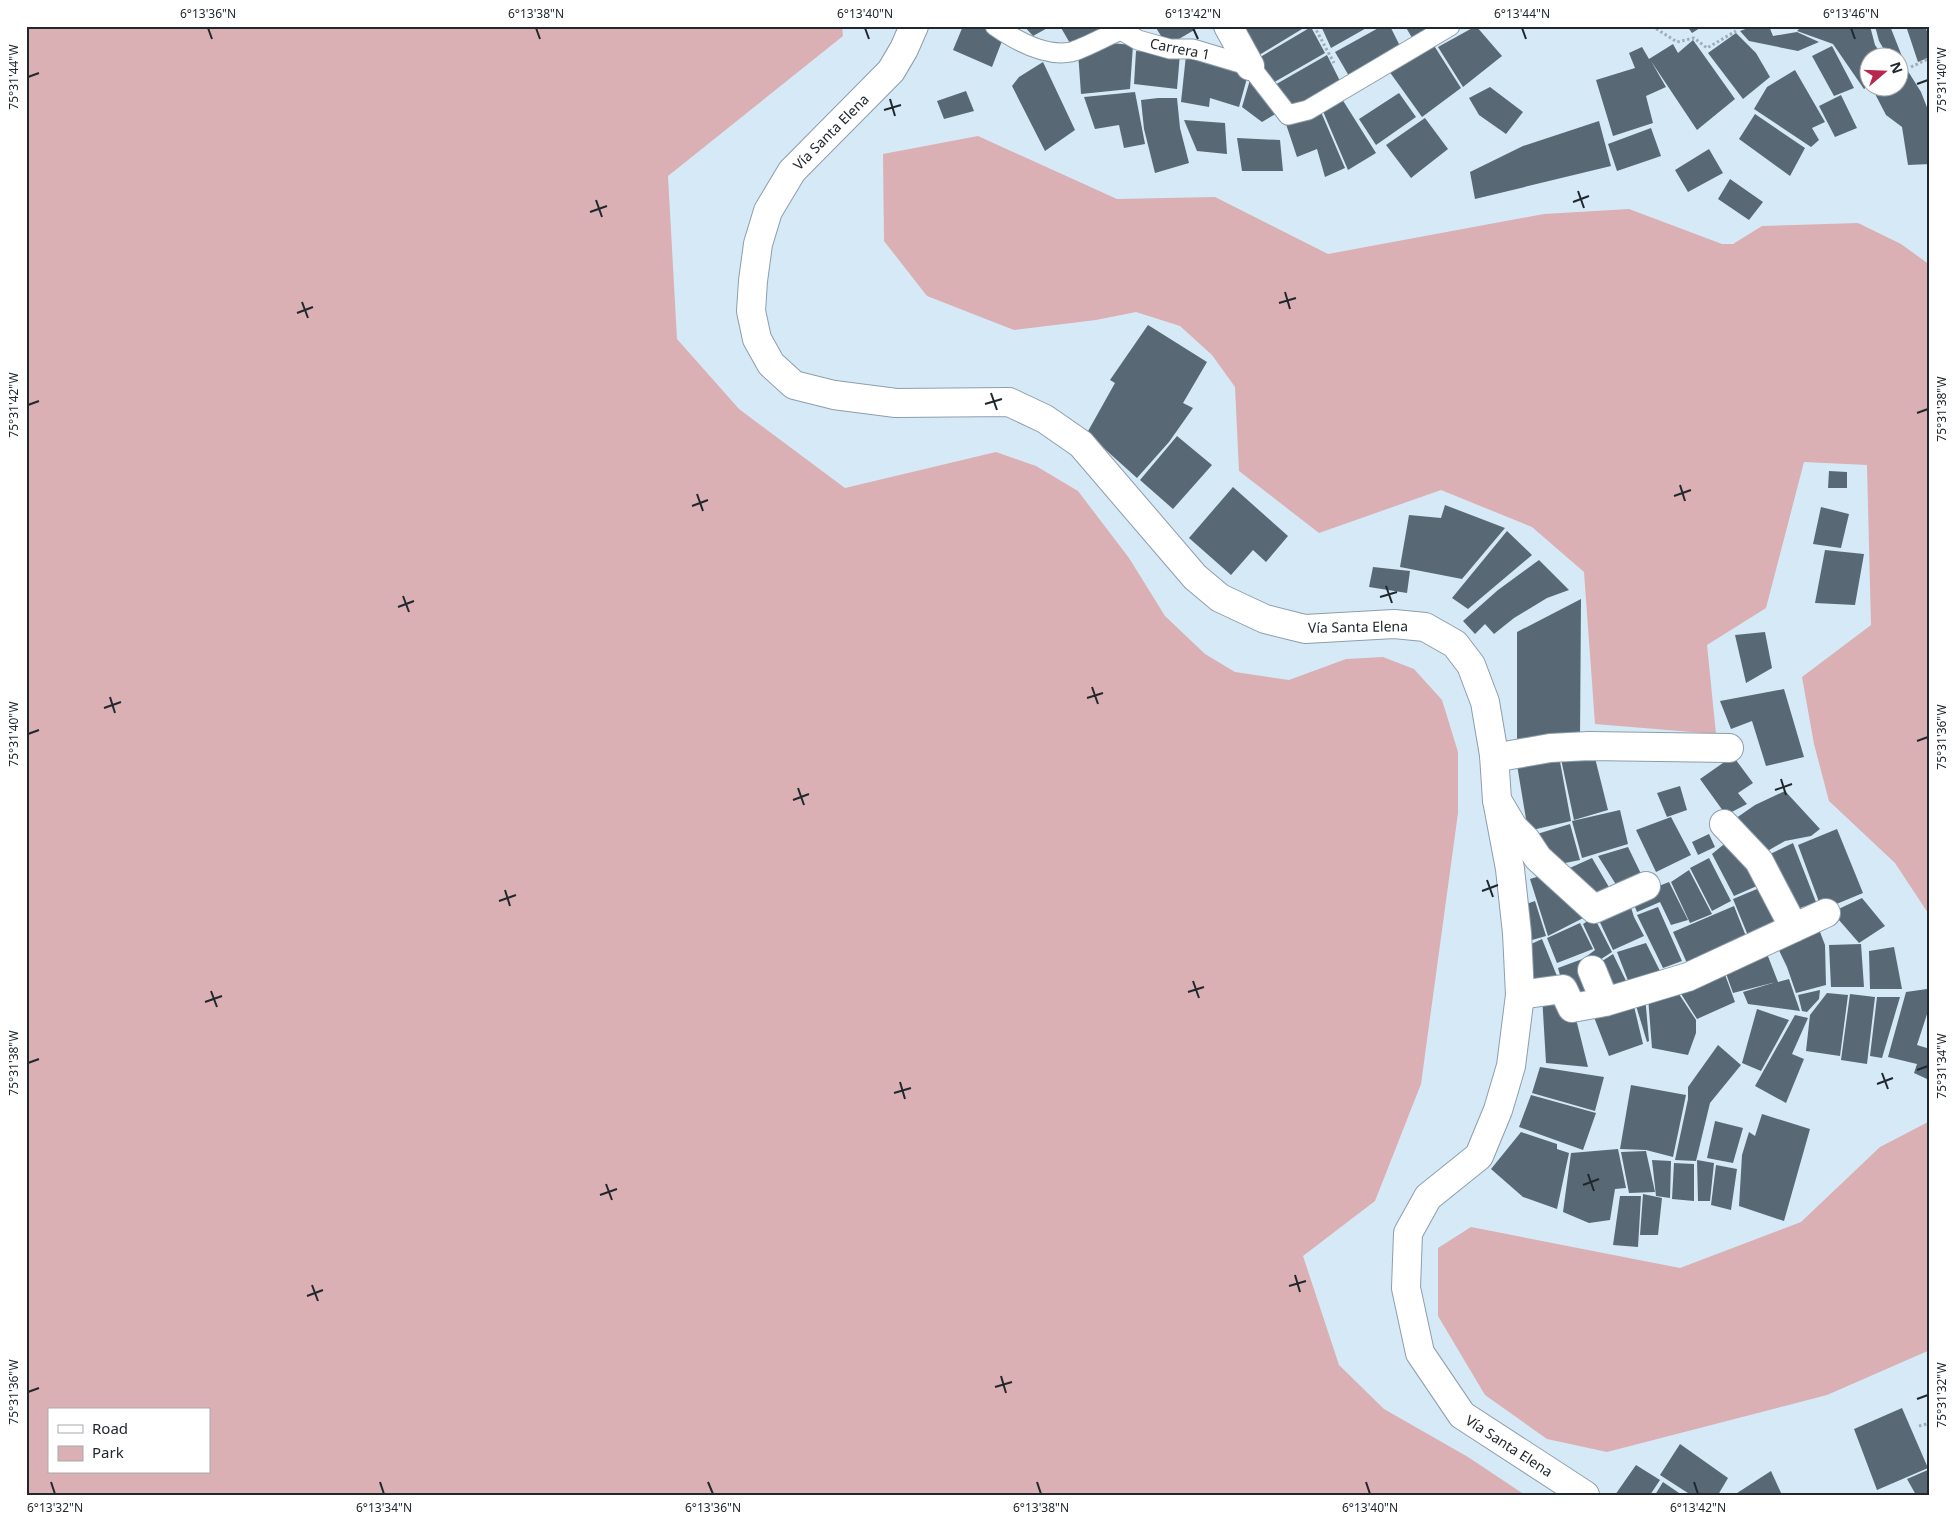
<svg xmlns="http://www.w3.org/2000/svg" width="1956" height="1521" viewBox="0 0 1956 1521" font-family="'Noto Sans',sans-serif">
  <rect width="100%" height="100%" fill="#d6e9f6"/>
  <path fill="#dab0b4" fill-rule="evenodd" d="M26,26H842L843,36L668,176L677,339L739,409L845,488L996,452L1036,466L1078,491L1129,558L1165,616L1205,654L1235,672L1289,680L1346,659L1383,657L1414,669L1442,700L1458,752V813L1421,1084L1375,1201L1303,1256L1339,1365L1384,1409L1468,1457L1525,1495H26ZM49,1410H209V1472H49Z
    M978,136L1117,199L1215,197L1328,254L1544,214L1629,209L1722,244H1733L1762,226L1858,223L1901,244L1930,265V916L1895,863L1829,801L1814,744L1802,677L1871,625L1867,465L1804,462L1766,608L1707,645L1716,734L1595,724L1584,572L1532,527L1441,490L1319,533L1239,471L1235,387L1212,355L1180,326L1136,312L1096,320L1014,330L927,296L884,241L883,154Z
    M1930,1121V1350L1827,1395L1607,1452L1547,1439L1485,1395L1438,1316V1248L1471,1227L1680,1268L1801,1222L1880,1147Z"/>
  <path fill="#586975" d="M963,26H1001L1007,28L992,67L953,50Z
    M1024,26H1051L1033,36Z
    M1060,26H1107L1071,45Z
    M1155,26H1201L1167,46Z
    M1248,26H1307L1256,57L1240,31Z
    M1321,26H1370L1331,48Z
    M1382,26H1390L1402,50L1349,76L1335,52Z
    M1405,26H1442L1414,41Z
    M1476,26L1502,56L1463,87L1438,47Z
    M1687,26H1703L1692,33Z
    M1754,26H1769L1773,36L1797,32L1819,42L1798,51L1749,41L1740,31Z
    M1802,26H1870L1875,45L1884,58H1868V86L1864,89L1833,44L1797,31Z
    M1875,26H1890L1905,64L1898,68V58H1889L1879,41Z
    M1906,26H1925L1930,39V57L1918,62Z
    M1311,27L1325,53L1271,84L1257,59Z
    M1736,33L1756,53L1770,77L1743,99L1708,53Z
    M1693,40L1735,99L1697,130L1651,61L1666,87L1646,96L1653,123L1613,136L1596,80L1635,68L1629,53L1642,47L1649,59L1673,44L1678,53Z
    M1110,43L1133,45L1130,89L1081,94L1078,52Z
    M1433,44L1461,88L1422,117L1389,71Z
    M1832,46L1854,88L1834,96L1812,56Z
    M1136,51L1180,54L1177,89L1134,84Z
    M1186,55L1249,71L1239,107L1210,98L1209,107L1181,102Z
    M1327,55L1340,81L1287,110L1273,86Z
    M1043,62L1075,130L1045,151L1012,86L1019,77Z
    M1906,68L1921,92L1930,115V164L1908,165L1902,127L1886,115L1872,88H1898V72Z
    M1795,70L1825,122L1812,128L1819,140L1811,147L1754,109L1767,87Z
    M1252,73L1277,113L1262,122L1242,107Z
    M1490,87L1523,112L1506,134L1479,115L1469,98Z
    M966,91L974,111L944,119L937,101Z
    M1135,92L1145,144L1124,148L1119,125L1095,129L1084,97Z
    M1399,93L1416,117L1376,145L1359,119Z
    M1841,95L1857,128L1835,137L1819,106Z
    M1158,98H1177L1180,128L1189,163L1155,173L1144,129L1141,100Z
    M1342,99L1376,153L1348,170L1322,109Z
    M1321,112L1345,168L1325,177L1317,149L1297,157L1286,124Z
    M1755,114L1805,148L1790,176L1739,139Z
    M1425,118L1448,149L1411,178L1386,145Z
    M1184,120L1225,123L1227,154L1197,151Z
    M1599,121L1611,166L1475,199L1470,172L1523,146Z
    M1651,128L1661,156L1617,171L1608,144Z
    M1237,138L1280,140L1283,171H1242Z
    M1709,149L1723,173L1688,192L1675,170Z
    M1730,179L1763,202L1749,220L1718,199Z
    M1148,325L1207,362L1183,403L1193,408L1169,442L1137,478L1087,433L1115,383L1110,380Z
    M1177,436L1212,465L1173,509L1140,480Z
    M1829,471L1847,472V488H1828Z
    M1233,487L1288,536L1266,562L1253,550L1231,575L1189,538Z
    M1445,505L1505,528L1462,579L1400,567L1409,515L1441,518Z
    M1821,507L1849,514L1841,548L1813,544Z
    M1507,531L1532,555L1468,609L1452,598Z
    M1825,550L1864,554L1855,605L1815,603Z
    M1539,560L1569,590L1547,598L1514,618L1494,634L1485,624L1475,634L1463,621L1498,590Z
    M1373,567L1410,571L1407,593L1369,587Z
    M1581,599L1580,739L1517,747V632Z
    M1765,632L1772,668L1746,683L1735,635Z
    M1784,689L1804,757L1766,766L1752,721L1731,729L1720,701Z
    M1558,751L1571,821L1528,831L1516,759Z
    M1594,754L1608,810L1574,820L1561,759Z
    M1733,756L1753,783L1738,793L1747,804L1726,815L1700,779Z
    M1680,786L1687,810L1667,817L1657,793Z
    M1785,791L1820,829L1811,836L1785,841L1757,857L1729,823L1755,805Z
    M1620,810L1628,844L1582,858L1572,821Z
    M1671,817L1691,855L1656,872L1636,830Z
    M1570,824L1580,860L1545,867L1537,834Z
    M1837,829L1863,893L1822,910L1798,845Z
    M1709,834L1715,847L1698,855L1692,842Z
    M1734,836L1766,882L1734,896L1712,854Z
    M1793,843L1816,902L1787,913L1760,859Z
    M1628,847L1644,880L1622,894L1598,856Z
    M1592,858L1613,894L1594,905L1563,871Z
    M1709,858L1731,901L1712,911L1690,868Z
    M1689,870L1712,914L1690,923L1671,882Z
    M1557,871L1591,914L1548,936L1530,879Z
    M1669,882L1688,920L1671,925L1660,902L1637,912L1631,897Z
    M1769,884L1789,929L1751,943L1733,899Z
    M1628,898L1634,917L1644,936L1613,950L1596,914Z
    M1862,898L1885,926L1859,943L1832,912Z
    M1535,901L1546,936L1532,940L1523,905Z
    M1734,906L1751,949L1691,972L1673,932Z
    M1658,907L1682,961L1663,968L1637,915Z
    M1594,917L1612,952L1592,965L1587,956L1595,950L1583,924Z
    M1580,923L1593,949L1557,963L1547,938Z
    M1817,924L1825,945L1826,985L1796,993L1787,967L1775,942Z
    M1542,939L1561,986L1534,987L1529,945Z
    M1646,943L1664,979L1632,991L1617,952Z
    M1861,944L1864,987H1831L1829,945Z
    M1764,946L1778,982L1789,979L1800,1011L1748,1004L1743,992L1776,982L1733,993L1723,965Z
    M1894,947L1902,989H1870L1869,951Z
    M1613,954L1630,989L1614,997L1596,965Z
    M1585,958L1600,998L1569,1006L1558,968Z
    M1723,969L1735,1002L1697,1019L1678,989Z
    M1675,988L1696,1020V1033L1688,1055L1652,1048L1648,997Z
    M1927,989L1929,1008L1917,1045L1930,1049V1073L1927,1079L1914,1073L1917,1064L1888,1057L1906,992Z
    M1820,990L1819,999L1807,1012L1802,1011L1798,995Z
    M1827,993L1848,995L1840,1056L1806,1051L1810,1015Z
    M1850,994L1875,997L1867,1064L1841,1060Z
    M1542,995L1574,1011L1588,1067L1546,1063Z
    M1645,996L1649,1041L1647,1042L1634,999Z
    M1877,997H1900L1882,1058L1870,1056Z
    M1632,998L1643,1044L1609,1056L1592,1012Z
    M1757,1009L1789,1020L1761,1071L1742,1063Z
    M1795,1015L1808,1018L1792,1054L1804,1059L1786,1103L1755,1086Z
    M1718,1045L1741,1065L1710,1103L1696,1161L1675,1160L1688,1099V1087Z
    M1540,1067L1604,1077L1595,1111L1532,1093Z
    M1631,1085L1686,1095L1673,1157L1646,1150L1620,1149Z
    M1531,1095L1596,1113L1583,1150L1519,1127Z
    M1762,1114L1810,1129L1784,1221L1739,1206L1742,1155L1749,1132L1755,1136Z
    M1715,1121L1743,1128L1733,1163L1707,1158Z
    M1521,1132L1557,1144V1149L1569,1153L1557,1209L1523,1197L1491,1169Z
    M1618,1149L1626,1188L1615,1189L1610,1220L1589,1223L1563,1212L1571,1153Z
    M1646,1151L1655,1192L1629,1193L1621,1152Z
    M1652,1160L1671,1161L1670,1198L1656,1196Z
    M1697,1160L1714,1163L1710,1201H1698Z
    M1674,1163L1694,1164V1201L1672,1199Z
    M1716,1165L1737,1169L1731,1210L1711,1205Z
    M1643,1194L1662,1198L1658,1235H1640Z
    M1620,1196H1641L1638,1247L1613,1245Z
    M1902,1408L1928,1468L1877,1490L1854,1429Z
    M1680,1444L1728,1478L1718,1495H1691L1660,1475Z
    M1636,1465L1660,1480L1650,1495H1615Z
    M1930,1469V1495H1916L1907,1479Z
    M1771,1471L1782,1495H1734Z
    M1663,1482L1682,1495H1655Z"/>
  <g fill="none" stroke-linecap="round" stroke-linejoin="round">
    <defs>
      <path id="service" d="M995,26C1015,40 1045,57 1071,52C1083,49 1108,35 1121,30L1138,40L1170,49H1193L1250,66L1288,115L1308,110L1450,26"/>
      <path id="minor" d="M1228,26L1250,66
        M1494,755L1505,756L1550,748L1589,746L1729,748
        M1497,800L1513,827L1526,840L1538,858L1594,909L1646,886
        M1724,824L1759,861L1794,928
        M1592,970L1605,1002
        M1520,995L1563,989L1572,1008L1605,1002L1688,977L1826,913"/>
      <path id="secondary" d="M914,26L904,49L891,71L792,171L768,211L758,244L753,281L751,311L757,339L771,364L794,385L834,395L896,403L1009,402L1045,419L1081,444L1195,577L1220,598L1265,619L1305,629L1394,624L1425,627L1455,644L1471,665L1485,702L1494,755L1497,800L1510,869L1517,933L1520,995L1511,1066L1498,1110L1479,1156L1428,1197L1408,1233L1406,1288L1420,1353L1462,1415L1585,1495"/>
    </defs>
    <use href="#service" stroke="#8d9eab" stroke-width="21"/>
    <use href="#minor" stroke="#8d9eab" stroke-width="30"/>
    <use href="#secondary" stroke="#8d9eab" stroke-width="30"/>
    <path stroke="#9eadb8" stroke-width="3" stroke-dasharray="2.5 2.5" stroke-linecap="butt" d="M1314,26L1334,63
      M1652,26L1677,42L1694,38L1707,48L1736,31
      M1911,67L1930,58
      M1919,1426L1930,1423"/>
    <use href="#service" stroke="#fff" stroke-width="19"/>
    <use href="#minor" stroke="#fff" stroke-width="28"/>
    <use href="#secondary" stroke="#fff" stroke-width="28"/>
  </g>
  <path fill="none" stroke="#21282d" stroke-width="2" d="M208,28L212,39M536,28L540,39M865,28L869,39M1193,28L1198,39M1522,28L1526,39M1851,28L1855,39M28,77L39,73M1917,84L1928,80M890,99L895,116M884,110L901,105M1578,191L1584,208M596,200L602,217M1573,202L1589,196M590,212L607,206M1285,292L1290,309M302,302L308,318M1279,303L1296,298M297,313L313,307M991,393L997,410M985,404L1002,399M28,405L39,401M1917,413L1928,409M1680,485L1685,501M697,494L703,511M1674,496L1691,490M692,506L708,500M1386,586L1392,603M403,596L409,612M1380,597L1397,592M398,607L414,601M1092,687L1098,704M110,697L115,713M1087,698L1103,693M104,708L121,702M28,734L39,730M1917,741L1928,737M1781,779L1786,795M798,788L804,805M1775,790L1792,784M793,800L809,794M1487,880L1493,897M505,890L510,906M1482,891L1498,885M499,901L516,895M1193,981L1199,998M211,991L217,1007M1188,992L1204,987M205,1002L222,996M28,1063L39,1059M1917,1070L1928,1066M1882,1073L1888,1089M900,1082L905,1099M1877,1084L1893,1078M894,1093L911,1088M1588,1174L1594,1191M606,1184L612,1200M1583,1185L1599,1179M600,1195L617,1189M1295,1275L1300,1292M312,1285L318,1301M1289,1286L1306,1281M307,1296L323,1290M1001,1376L1006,1393M995,1387L1012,1382M28,1392L39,1388M1917,1399L1928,1395M51,1482L55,1494M380,1482L384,1494M708,1482L713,1494M1037,1482L1041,1494M1366,1482L1370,1494M1694,1482L1698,1494"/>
  <g text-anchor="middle" stroke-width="5" stroke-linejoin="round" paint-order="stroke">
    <g font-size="14" fill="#21282d" stroke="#fff">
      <text transform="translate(1180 49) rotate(11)" y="5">Carrera 1</text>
      <text transform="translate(831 132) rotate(-45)" y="5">Vía Santa Elena</text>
      <text transform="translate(1358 627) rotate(-1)" y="5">Vía Santa Elena</text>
      <text transform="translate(1509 1446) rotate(33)" y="5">Vía Santa Elena</text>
    </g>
  </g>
  <rect width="1956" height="1521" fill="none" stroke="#ffffff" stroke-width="55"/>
  <rect x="48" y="1408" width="162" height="65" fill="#ffffff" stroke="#a6a9ab"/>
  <rect x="58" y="1425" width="25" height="8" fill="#ffffff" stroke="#a6a9ab"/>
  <text x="92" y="1434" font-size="15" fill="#21282d">Road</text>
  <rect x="58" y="1446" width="25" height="15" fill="#dab0b4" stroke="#a6a9ab"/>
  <text x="92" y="1458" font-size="15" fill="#21282d">Park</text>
  <g transform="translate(1884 72) rotate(71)"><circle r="24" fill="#ffffff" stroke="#a6a9ab"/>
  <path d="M0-4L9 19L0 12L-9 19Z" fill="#b7274e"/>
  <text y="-8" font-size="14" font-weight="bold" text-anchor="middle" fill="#21282d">N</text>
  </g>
  <rect x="28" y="28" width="1900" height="1466" fill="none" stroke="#21282d" stroke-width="2"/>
  <g font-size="12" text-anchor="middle" fill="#21282d">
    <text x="208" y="18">6°13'36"N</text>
    <text x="536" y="18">6°13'38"N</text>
    <text x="865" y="18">6°13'40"N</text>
    <text x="1193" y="18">6°13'42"N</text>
    <text x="1522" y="18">6°13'44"N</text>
    <text x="1851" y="18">6°13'46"N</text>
    <text transform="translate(14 77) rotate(-90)" y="4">75°31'44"W</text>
    <text transform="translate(1942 80) rotate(-90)" y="4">75°31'40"W</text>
    <text transform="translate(14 405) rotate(-90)" y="4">75°31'42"W</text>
    <text transform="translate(1942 409) rotate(-90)" y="4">75°31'38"W</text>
    <text transform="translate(14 734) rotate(-90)" y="4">75°31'40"W</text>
    <text transform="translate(1942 737) rotate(-90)" y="4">75°31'36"W</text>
    <text transform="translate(14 1063) rotate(-90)" y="4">75°31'38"W</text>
    <text transform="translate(1942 1066) rotate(-90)" y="4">75°31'34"W</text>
    <text transform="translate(14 1392) rotate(-90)" y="4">75°31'36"W</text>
    <text transform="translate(1942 1395) rotate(-90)" y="4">75°31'32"W</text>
    <text x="55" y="1512">6°13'32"N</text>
    <text x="384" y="1512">6°13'34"N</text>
    <text x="713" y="1512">6°13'36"N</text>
    <text x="1041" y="1512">6°13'38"N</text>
    <text x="1370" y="1512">6°13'40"N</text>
    <text x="1698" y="1512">6°13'42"N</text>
  </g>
</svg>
